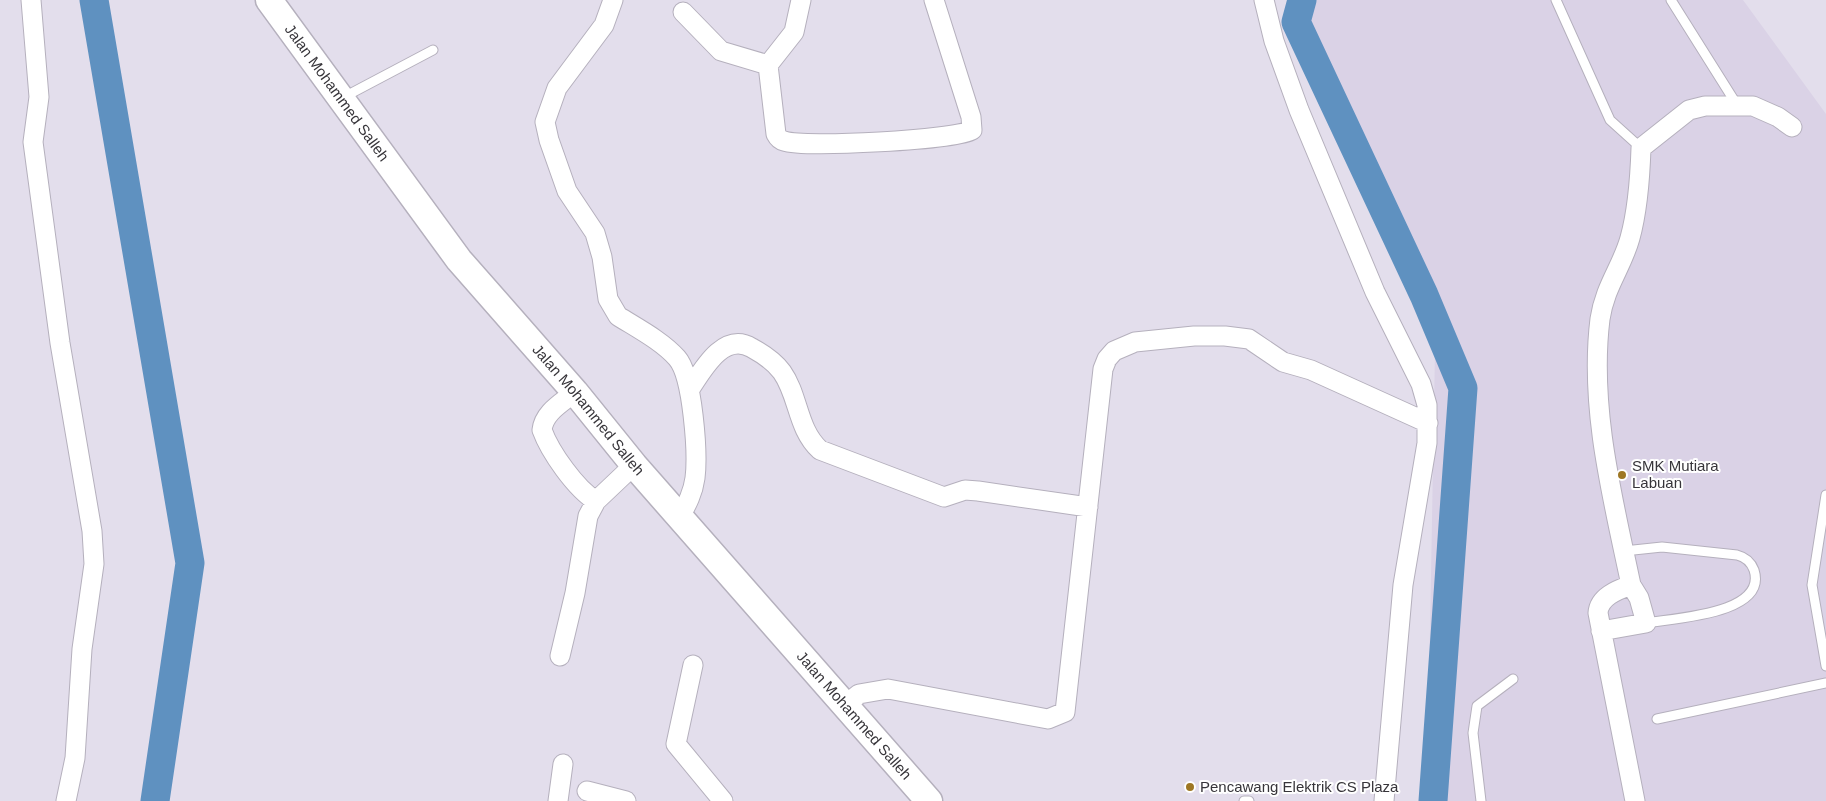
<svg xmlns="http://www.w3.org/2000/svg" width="1826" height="801" viewBox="0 0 1826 801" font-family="Helvetica,sans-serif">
  <rect width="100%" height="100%" fill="#e3deec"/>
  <path fill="#dad2e6" d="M1311,0H1743L1826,114V801H1427L1435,351L1300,20Z"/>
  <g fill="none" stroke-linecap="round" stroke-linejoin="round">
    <path stroke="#5f91c0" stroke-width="29" d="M94,0L190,563L155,801
      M1302,0L1296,22L1424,295L1463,388L1433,801"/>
    <defs>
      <path id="service" d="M1556,0L1610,120L1641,148
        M1671,0L1737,105
        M344,97L433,50
        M1826,495L1812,585L1826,666
        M1624,551L1662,547L1737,555C1745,557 1751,562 1754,570C1768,614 1675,618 1646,623
        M1657,719L1826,683
        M1244,801H1249
        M1481,801L1473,733L1477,706L1513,679"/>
      <path id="minor" d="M31,0L39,97L33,142L60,343L92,531L94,564L82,649L75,758L66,801
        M613,0L604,25L557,88L545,122L549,140L567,191L595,233L602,257L608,299L618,316C637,328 662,341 677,358C693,376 698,454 695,478C693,493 687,504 680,517
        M1264,0L1274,41L1299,110L1375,292L1421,384L1427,405V443L1403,585L1384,801
        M683,12L721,51L768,65L776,134C778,138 780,140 784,141C804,148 956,140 972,130L971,117L934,0
        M768,65L794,32L801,0
        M690,389C703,369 724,331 752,348C763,354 774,361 782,372C799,396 797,429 820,450L944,497L965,490L978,491L1088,507
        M596,501L634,465
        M1601,631L1646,623L1639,598L1631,585
        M560,656L575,593L588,516L596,501C576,489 550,452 542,430C544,412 562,403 575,392
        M693,665L676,744L723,801
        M844,706L859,694L888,689L1048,719L1065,712L1103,369L1107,359L1114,351L1135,342L1194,336H1225L1249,339L1283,362L1311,370L1428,423
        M587,791L626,801
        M558,801L563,764
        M1635,801L1598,613C1599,597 1617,590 1631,585C1613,499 1589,408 1600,319C1605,286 1622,267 1630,238C1638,209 1640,179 1641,148L1689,110L1705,106H1753L1778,117L1792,127"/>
      <g id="secondary">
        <path id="s1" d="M269,0L459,260L575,392L634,465L929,801"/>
      </g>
    </defs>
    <use href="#service" stroke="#b5b0bd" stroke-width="11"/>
    <use href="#minor" stroke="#b5b0bd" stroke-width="21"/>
    <use href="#secondary" stroke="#b5b0bd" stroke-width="29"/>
    <use href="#service" stroke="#fff" stroke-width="9"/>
    <use href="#minor" stroke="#fff" stroke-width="19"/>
    <use href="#secondary" stroke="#fff" stroke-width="26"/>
  </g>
  <g fill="#9e7724" stroke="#fff" stroke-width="2">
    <circle cx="1622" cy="475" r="5"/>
    <circle cx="1190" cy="787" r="5"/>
  </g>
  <g text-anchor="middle" stroke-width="4" stroke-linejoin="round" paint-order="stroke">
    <g font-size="15" fill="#37353a" stroke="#fff">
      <text dy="5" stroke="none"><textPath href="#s1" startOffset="115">Jalan Mohammed Salleh</textPath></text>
      <text dy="5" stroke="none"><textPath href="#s1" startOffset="520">Jalan Mohammed Salleh</textPath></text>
      <text dy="5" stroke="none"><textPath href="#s1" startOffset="925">Jalan Mohammed Salleh</textPath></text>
    </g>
    <g font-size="15" fill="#37353a" stroke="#fff" text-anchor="start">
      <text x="1632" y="471">SMK Mutiara<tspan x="1632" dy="17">Labuan</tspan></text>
      <text x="1200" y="792">Pencawang Elektrik CS Plaza</text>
    </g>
  </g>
</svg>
